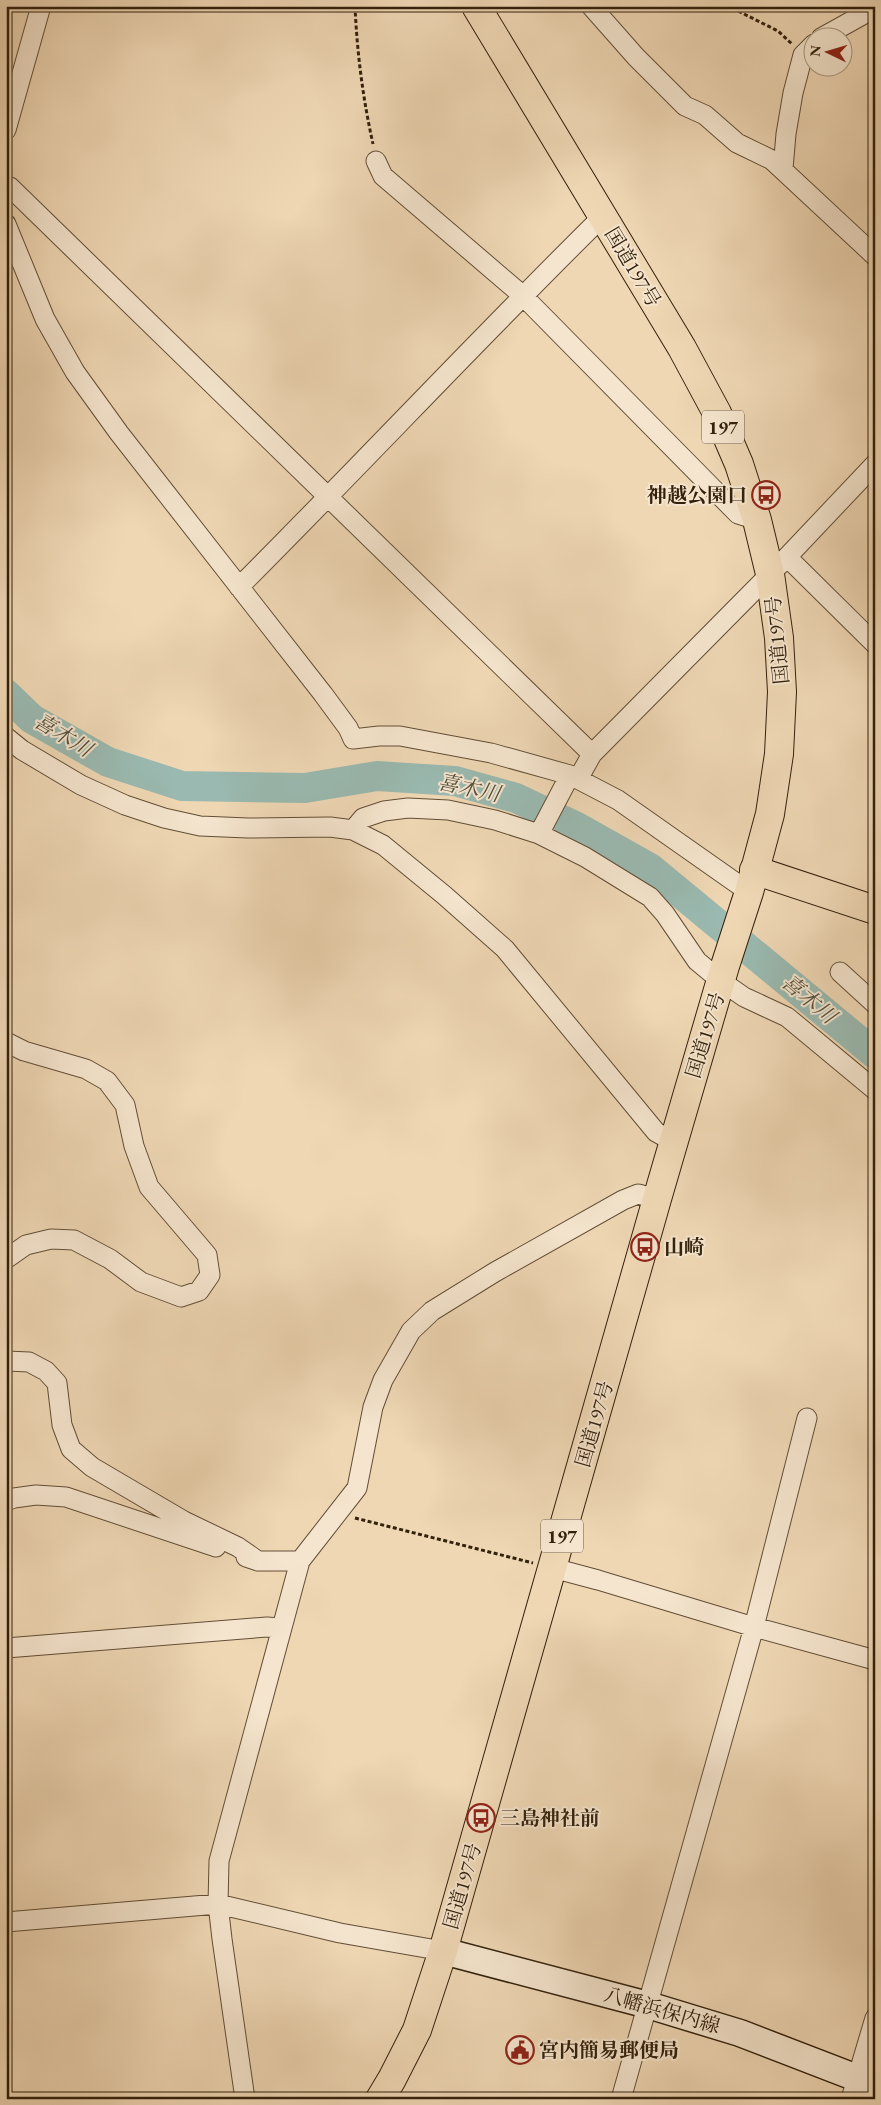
<svg xmlns="http://www.w3.org/2000/svg" width="881" height="2105" viewBox="0 0 881 2105" font-family="'EB Garamond','Noto Serif JP',serif">
  <rect width="100%" height="100%" fill="#efd7b4"/>
  <filter id="stains"><feTurbulence type="fractalNoise" baseFrequency=".004" numOctaves="4"/><feColorMatrix values="0 0 0 0 .2 0 0 0 0 .09 0 0 0 0 .02 0 0 0 .5 -.17"/></filter>
  <radialGradient id="worn" r=".72"><stop offset=".6" stop-color="#630" stop-opacity="0"/><stop offset="1" stop-color="#630" stop-opacity=".3"/></radialGradient>
  <g fill="none" stroke-linecap="round" stroke-linejoin="round">
    <path stroke="#9ab9b0" stroke-width="30" d="M6,694L32,719L108,762L182,786L305,788L377,776L455,781L516,798L577,827L650,868L875,1054"/>
    <defs>
      <path id="minor" d="M591,6L636,57L685,106L705,115L737,143L772,160L875,256
        M821,38L875,8
        M6,130L41,6
        M376,161L383,176L522,295L738,514L757,520
        M783,169L786,134L793,93L803,55L814,44
        M6,186L10,187L592,754
        M6,224L45,319L75,372L119,433L323,694L348,728L353,739L379,736H400L491,753L570,775L618,800L749,892
        M787,557L875,644
        M239,587C361,465 479,338 602,217
        M6,737L22,750L81,785L125,805L164,818L200,826L248,828L330,827L353,830L383,845L444,895L505,949L656,1132L674,1142
        M578,779L592,754L787,557L875,464
        M353,830L363,818L384,811L408,808L448,810L495,820L539,834L585,857L650,897L665,914L697,961L721,981L744,997L787,1017L875,1090
        M539,834L570,775
        M840,972L875,1004
        M6,1042L24,1051L86,1069L107,1081L125,1105L134,1146L149,1187L207,1255L210,1275L199,1291L181,1297L141,1282L110,1259L74,1240L51,1239L26,1245L6,1259
        M6,1361L29,1362L46,1371L57,1383L62,1425L71,1449L92,1467L184,1521L238,1547L258,1561
        M6,1501L14,1498L36,1495L66,1497L216,1547
        M246,1557L258,1561H300
        M553,1568L598,1580L754,1627L875,1660
        M6,1648L267,1627L280,1628
        M6,1922L218,1904L340,1933L443,1951
        M245,2099L222,1939L218,1904L219,1861L300,1561L357,1488L373,1407L383,1380L411,1331L432,1311L495,1272L623,1200L638,1194L657,1199
        M621,2099L754,1627L807,1418
        M851,2099L875,2018"/>
      <path id="secondary" d="M443,1951L648,2005L740,2033L875,2085"/>
      <path id="trunk" d="M380,2099L392,2079L417,2030L443,1951L657,1199L725,966L749,892L770,814L779,754L782,692L779,638L770,574L757,520L739,464L717,413L682,348L476,6"/>
      <path id="motorway" d="M754,870L875,910"/>
    </defs>
    <use href="#minor" stroke="#624e36" stroke-width="21"/>
    <use href="#secondary" stroke="#33210c" stroke-width="29"/>
    <use href="#trunk" stroke="#33210c" stroke-width="30"/>
    <use href="#motorway" stroke="#33210c" stroke-width="30"/>
    <path stroke="#33210c" stroke-width="3" stroke-dasharray="4 2.5" stroke-linecap="butt" d="M355,6C357,53 363,99 373,144
      M734,6L740,12L778,31L792,44
      M355,1518L533,1563"/>
    <use href="#minor" stroke="#f5e5ce" stroke-width="19"/>
    <use href="#secondary" stroke="#f5e5ce" stroke-width="26"/>
    <use href="#trunk" stroke="#efd7b4" stroke-width="28"/>
    <use href="#motorway" stroke="#efd7b4" stroke-width="28"/>
  </g>
  <defs>
    <symbol id="bus-ring" viewBox="-11 -11 22 22"><circle r="9.5" fill="#f5e5ce" stroke="#8f2418" stroke-width="1.5"/><path d="M-5-6H5V4H4V6H2V4H-2V6H-4V4H-5ZM-3.5-4V0h7V-4ZM-3.5 1.2v1.5H-2V1.2ZM2 1.2v1.5H3.5V1.2Z" fill="#8f2418"/></symbol>
    <symbol id="civic-ring" viewBox="-11 -11 22 22"><circle r="9.5" fill="#f5e5ce" stroke="#8f2418" stroke-width="1.5"/><path d="M-.6-6.5H3V-4.5H.6V-3L4-1V1h2V6H-6V1h2V-1L-.6-3ZM-1.2 2.5V6h2.4V2.5Z" fill="#8f2418"/></symbol>
  </defs>
  <g fill-rule="evenodd">
    <use href="#bus-ring" x="750" y="479" width="32" height="32"/>
    <use href="#bus-ring" x="629" y="1231" width="32" height="32"/>
    <use href="#bus-ring" x="465" y="1802" width="32" height="32"/>
    <use href="#civic-ring" x="504" y="2034" width="32" height="32"/>
  </g>
  <g text-anchor="middle" stroke-width="4" stroke-linejoin="round" paint-order="stroke">
    <g fill="#f5e5ce" stroke="#6d5c46" stroke-width="1">
      <rect x="702" y="410.5" width="42" height="33" rx="4"/>
      <rect x="541" y="1519.5" width="42" height="33" rx="4"/>
    </g>
    <g font-size="19" font-weight="bold" fill="#33210c">
      <text x="723" y="434">197</text>
      <text x="562" y="1543">197</text>
    </g>
    <g font-size="20" fill="#33210c" stroke="#f5e5ce">
      <text transform="translate(633 267) rotate(59)" y="7">国道197号</text>
      <text transform="translate(777 640) rotate(-96)" y="7">国道197号</text>
      <text transform="translate(705 1035) rotate(-73)" y="7">国道197号</text>
      <text transform="translate(594 1424) rotate(-74)" y="7">国道197号</text>
      <text transform="translate(462 1886) rotate(-74)" y="7">国道197号</text>
      <text transform="translate(662 2010) rotate(16)" y="7">八幡浜保内線</text>
    </g>
    <g font-size="20" font-weight="bold" fill="#33210c" stroke="#f5e5ce" text-anchor="start">
      <text x="747" y="502" text-anchor="end">神越公園口</text>
      <text x="664" y="1254">山崎</text>
      <text x="500" y="1825">三島神社前</text>
      <text x="539" y="2057">宮内簡易郵便局</text>
    </g>
    <g font-size="21" font-style="italic" fill="#524f3d" stroke="#f5e5ce">
      <text transform="translate(63 735) rotate(31)" y="7">喜木川</text>
      <text transform="translate(469 788) rotate(12)" y="7">喜木川</text>
      <text transform="translate(809 999) rotate(40)" y="7">喜木川</text>
    </g>
  </g>
  <rect width="881" height="2105" fill="none" stroke="#efd7b4" stroke-width="25"/>
  <rect x="8" y="8" width="866" height="2090" fill="none" stroke="#33210c" stroke-width="2.5"/>
  <rect x="12" y="12" width="856" height="2080" fill="none" stroke="#33210c"/>
  <g transform="translate(828 52) rotate(275)"><circle r="24" fill="#f5e5ce" stroke="#a79780"/>
  <path d="M0-4L9 19L0 12L-9 19Z" fill="#8f2418"/>
  <text y="-8" font-size="14" font-weight="bold" text-anchor="middle" fill="#33210c">N</text>
  </g>
  <rect width="100%" height="100%" filter="url(#stains)"/>
  <rect width="100%" height="100%" fill="url(#worn)"/>
</svg>
